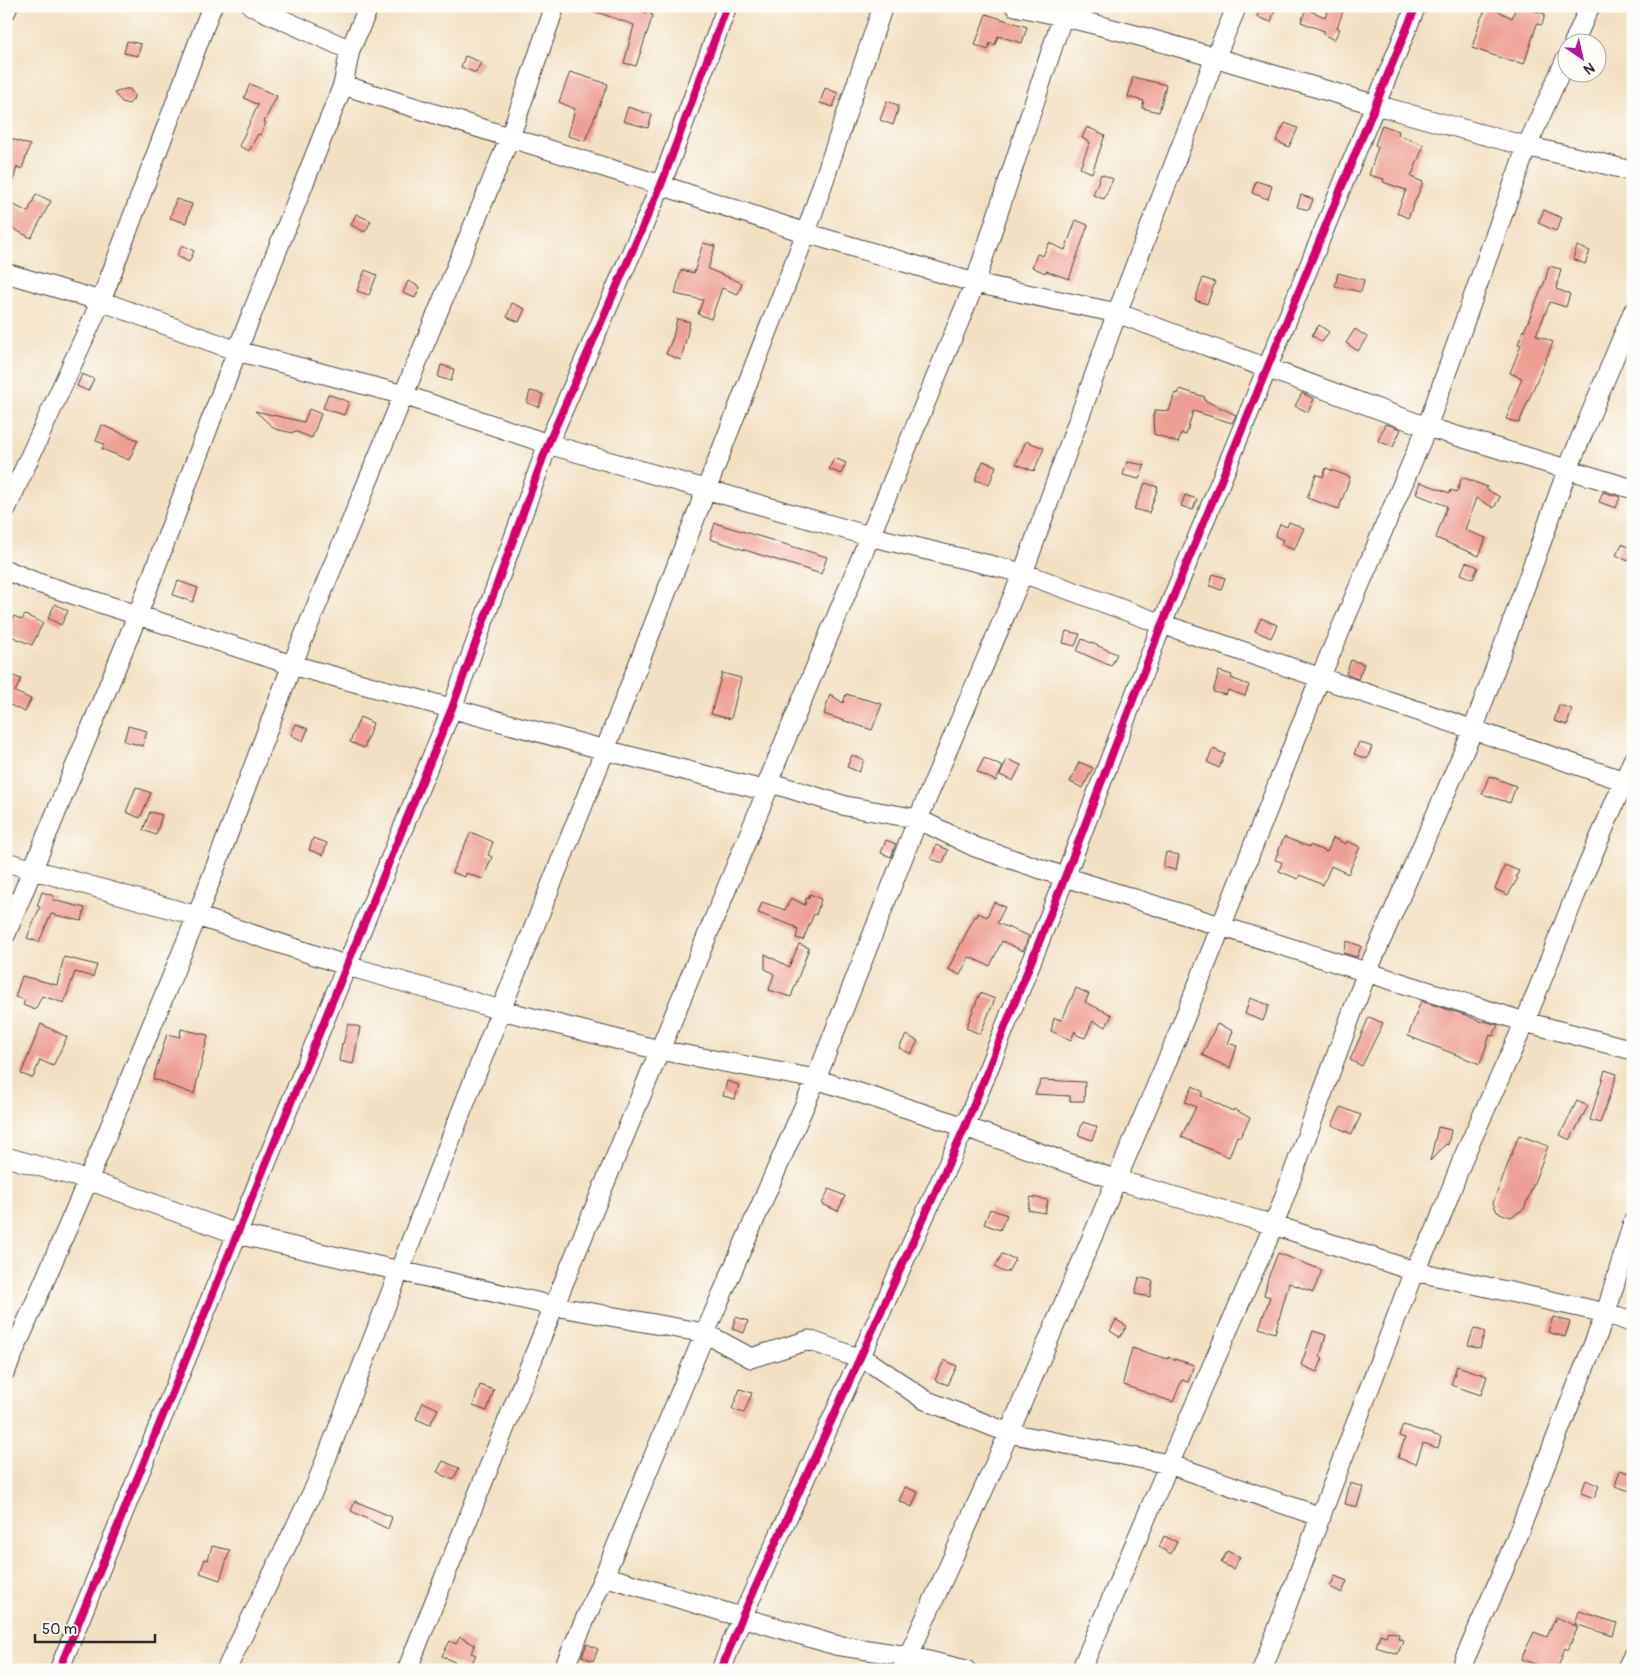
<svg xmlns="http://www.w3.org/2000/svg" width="1639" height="1676" viewBox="0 0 1639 1676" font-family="Pangolin,sans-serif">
  <rect width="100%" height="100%" fill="#fdfcf7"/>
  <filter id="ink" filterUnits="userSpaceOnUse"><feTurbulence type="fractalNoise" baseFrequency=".02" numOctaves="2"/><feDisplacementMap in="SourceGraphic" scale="10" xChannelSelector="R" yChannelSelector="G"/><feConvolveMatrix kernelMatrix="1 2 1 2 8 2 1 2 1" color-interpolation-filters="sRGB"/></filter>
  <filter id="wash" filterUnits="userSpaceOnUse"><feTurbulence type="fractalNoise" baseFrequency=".0096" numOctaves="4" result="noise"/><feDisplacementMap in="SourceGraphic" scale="20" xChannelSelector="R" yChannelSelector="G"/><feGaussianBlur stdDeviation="1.12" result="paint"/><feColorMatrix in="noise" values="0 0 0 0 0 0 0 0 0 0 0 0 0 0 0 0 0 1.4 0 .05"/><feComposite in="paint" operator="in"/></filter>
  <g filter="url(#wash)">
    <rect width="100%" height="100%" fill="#f2e0c3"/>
    <g id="blocks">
      <path fill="#ee9f94" d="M586,6H626L653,15L636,66L624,63L634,25L585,8Z
        M1261,6H1276L1271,22L1257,17Z
        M1329,6H1345L1337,28L1340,29L1334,40L1323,34L1324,31L1301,22L1306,9L1325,17Z
        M1488,6L1512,18L1516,6H1521L1545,14L1542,25L1537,24L1524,64L1514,61L1513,62L1472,48L1481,18Z
        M986,14L1027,27L1022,43L998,36L995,45L990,43L988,50L975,45Z
        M127,41L141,44L138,56L124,53Z
        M465,56L481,62L476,73L461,67Z
        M570,72L608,84L585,141L568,136L575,109L559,102Z
        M1133,77L1166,85L1159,112L1142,108L1144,101L1128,97Z
        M250,84L277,96L264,122L266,123L260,135L258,134L249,151L239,146L258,105L244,98Z
        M825,88L838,93L833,107L820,103Z
        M125,89H130L134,95L133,100L129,104L122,102L114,93Z
        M887,101L898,105V110L893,125L880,120Z
        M628,107L652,115L648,128L623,121Z
        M1285,123L1298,128L1289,147L1276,141Z
        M1382,125L1399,131L1398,135L1424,145L1411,177L1423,182L1408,218L1397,213L1406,190L1383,182L1384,179L1369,175L1378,147L1375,145Z
        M1087,127L1105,135L1092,173L1080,168L1090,142L1082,138Z
        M9,138L30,145L22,169L17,167L10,192L6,191V147Z
        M1101,174L1113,179L1104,199L1093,195Z
        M1256,181L1272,186L1268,199L1252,193Z
        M36,194L51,201L31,238L6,225V215L12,204L28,212Z
        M1301,195L1313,199L1309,210L1297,207Z
        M176,199L192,204L186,223L170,218Z
        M1544,210L1562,218L1556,231L1538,223Z
        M356,214L371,221L365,232L351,225Z
        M1076,220L1088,225L1069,279L1046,271L1045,273L1032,267L1037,254L1043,256L1049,243L1065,250Z
        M703,243L715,246L708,269L742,283L738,294L722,288L711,319L698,314L703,300L675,294L681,270L694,273Z
        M182,245L194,251L189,262L177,256Z
        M1577,246L1590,251L1585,264L1573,259Z
        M1549,266L1561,269L1556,289L1570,294L1566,307L1550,302L1536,335L1553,342L1519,423L1506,419L1522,378L1510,373L1521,345L1518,344L1523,330L1524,331L1545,281Z
        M365,270L377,275L369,295L357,291Z
        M1338,273L1364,280L1361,292L1335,286Z
        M1203,278L1215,282L1207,304L1195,300Z
        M408,281L420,287L415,298L403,293Z
        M512,303L525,309L519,322L507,317Z
        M677,319L690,322L681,360L666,354L673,337Z
        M1319,325L1329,332L1322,342L1312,335Z
        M1355,329L1367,337L1358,351L1346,343Z
        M441,365L454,369L451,381L438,377Z
        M82,374L94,379L88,391L77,386Z
        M1180,389L1205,397L1204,400L1236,415L1232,423L1193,411L1186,435L1181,433L1178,443L1154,434L1153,416L1155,410L1169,411L1175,393L1178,394Z
        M530,391L543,394L539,407L527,403Z
        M1302,393L1314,399L1308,412L1295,406Z
        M328,394L349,402L344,415L323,408Z
        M309,409L321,414L312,438L294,431L293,433L275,429L255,411L304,422Z
        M1385,424L1401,429L1393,447L1378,441Z
        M102,425L138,440L129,460L102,449L104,444L96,441Z
        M1026,441L1044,448L1034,471L1016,464Z
        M834,458L846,463L841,474L829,469Z
        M983,461L996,466L989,485L975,480Z
        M1127,462L1145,465L1139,479L1123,475Z
        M1326,468L1350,477L1339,509L1307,498L1316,474L1323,477Z
        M1462,477L1487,487L1486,489L1500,497L1494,508L1476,498L1465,530L1486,538L1479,556L1436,538L1447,506L1416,494L1420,482L1450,493L1451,490L1457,492Z
        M1145,483L1158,487L1149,513L1134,509Z
        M1603,492L1620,497L1616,508L1599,502Z
        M1185,495L1197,499L1193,510L1181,506Z
        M1289,522L1304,528L1294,550L1281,544L1283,540L1275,536L1280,524L1287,527Z
        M715,523L827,557L821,574L710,539Z
        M1622,544L1633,550L1628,561L1616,555Z
        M1466,562L1478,567L1473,579L1461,574Z
        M1213,574L1225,578L1221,590L1210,586Z
        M178,581L198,588L193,602L173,595Z
        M55,604L68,611L61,625L48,618Z
        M25,615L43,623L32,645L6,634L14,616L22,620Z
        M1261,618L1277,625L1271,638L1255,631Z
        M1066,631L1080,634L1075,646L1063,643Z
        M1082,639L1117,654L1111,666L1077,651Z
        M1351,660L1364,664L1358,679L1346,674Z
        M1219,671L1232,675L1231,678L1249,685L1245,696L1228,690L1226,695L1213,692Z
        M6,673L21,679L15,692L31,699L25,712L10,705L6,713Z
        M722,673L741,678L731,719L711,714Z
        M830,694L843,703L846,694L882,704L872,730L824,714Z
        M1559,705L1572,709L1567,725L1554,721Z
        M360,717L373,723L364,748L350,742Z
        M296,724L308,729L303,741L291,735Z
        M128,726L147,731L143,746L124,741Z
        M1359,742L1372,747L1367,759L1354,754Z
        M1213,749L1225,754L1219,768L1207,762Z
        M852,755L864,760L859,772L847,767Z
        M984,758L1003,767L996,781L977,772Z
        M1007,759L1021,765L1013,781L1000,775Z
        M1079,762L1093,768L1083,788L1070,782Z
        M1489,776L1516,786L1510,803L1482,794Z
        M136,787L151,793L140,818L126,812Z
        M150,812L162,815L156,835L143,830Z
        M471,832L493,842L488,855L492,857L483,879L466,873L465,877L452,872Z
        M1284,837L1309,847L1310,845L1327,852L1333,838L1346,844L1347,841L1360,847L1348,874L1331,866L1323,885L1300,875L1298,879L1279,871L1282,862L1275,860Z
        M313,838L327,843L323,855L309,850Z
        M886,840L896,844L891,857L881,853Z
        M936,845L948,850L943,863L931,859Z
        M1166,852L1179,855L1176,870L1163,867Z
        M1505,865L1519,871L1516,877L1518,878L1508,895L1495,889Z
        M42,892L54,896L53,900L85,908L82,921L51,914L39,942L27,938L40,907L37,906Z
        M810,894L821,899L816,915L814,914L803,940L796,938L798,930L795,929L796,927L758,913L762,902L785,910L791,898L805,905L806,898L808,899Z
        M994,902L1005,907L997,923L1029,936L1023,951L1002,941L990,966L969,957L960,975L948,969L975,916L977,917L978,913L987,917Z
        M1347,941L1361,946L1357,957L1343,953Z
        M799,944L809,948L791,997L769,990L774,974L765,969V954L789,967Z
        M64,957L97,965L93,977L75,972L64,1003L42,996L35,1010L23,1005L25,1000L15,997L22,976L57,985Z
        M1076,988L1089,994L1085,1002L1112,1015L1106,1027L1093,1021L1085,1038L1077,1035L1075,1031L1071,1040L1051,1031L1054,1018L1062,1020Z
        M980,993L995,999L980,1034L966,1028Z
        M1250,998L1269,1005L1263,1021L1245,1014Z
        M1421,1001L1465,1015L1482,1022L1483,1021L1498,1025L1493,1036L1490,1035L1480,1064L1408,1036Z
        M1369,1017L1383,1023L1362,1066L1350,1060Z
        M41,1024L67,1037L53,1066L40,1060L33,1078L21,1074Z
        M348,1024L360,1027L353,1064L339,1061L342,1043L343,1044Z
        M1217,1024L1233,1031L1228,1043L1237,1046L1230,1068L1202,1055Z
        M181,1029L208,1035L194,1094L166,1084L167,1083L153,1079L167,1034L180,1037Z
        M906,1035L918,1041L911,1054L899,1048Z
        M1605,1070L1617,1074L1600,1123L1590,1120Z
        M1041,1080L1085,1082L1084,1101H1070V1096L1035,1094Z
        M727,1081L739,1085L735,1099L723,1096Z
        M1193,1086L1203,1092L1201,1096L1233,1111L1234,1109L1250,1118L1240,1137L1237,1136L1229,1157L1181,1137L1196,1107L1185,1102Z
        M1577,1101L1588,1106L1570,1140L1560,1135Z
        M1341,1107L1361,1115L1352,1134L1332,1125Z
        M1083,1122L1097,1127L1092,1140L1078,1135Z
        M1438,1127L1451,1130L1448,1145L1446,1144L1430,1161Z
        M1519,1135L1548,1146L1524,1209L1511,1217L1497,1212L1493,1203Z
        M829,1189L845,1196L838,1211L822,1204Z
        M1031,1197L1048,1200L1045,1213L1028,1210Z
        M990,1209L1007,1215L1000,1230L984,1224Z
        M1278,1253L1322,1270L1313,1292L1289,1283L1275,1333L1259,1328L1270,1297L1264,1295L1268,1278Z
        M1002,1254L1015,1259L1008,1272H1003L995,1267Z
        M1139,1277L1153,1281L1150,1297L1135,1294Z
        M736,1317L748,1321L744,1333L732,1329Z
        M1553,1317L1570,1322L1565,1337L1548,1332Z
        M1116,1320L1127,1326L1120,1337L1110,1331Z
        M1474,1328L1485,1332L1480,1348L1468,1345Z
        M1313,1331L1326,1335L1320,1357L1323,1358L1317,1372L1301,1365Z
        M1132,1348L1168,1359V1357L1194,1365L1188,1382L1182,1380L1173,1402L1124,1385L1123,1383Z
        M944,1360L957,1366L948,1385L935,1380Z
        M1457,1366L1487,1376L1481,1395L1451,1385Z
        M480,1385L494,1390L487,1411L473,1406Z
        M740,1389L752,1393L744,1413L732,1409Z
        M423,1402L438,1409L430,1425L416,1419Z
        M1403,1425L1441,1437L1438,1448L1423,1443L1416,1464L1398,1458L1405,1438L1399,1436Z
        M443,1461L459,1468L453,1480L437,1472Z
        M1620,1470L1633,1474V1492L1615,1486Z
        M1586,1480L1599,1486L1594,1498L1581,1493Z
        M1350,1483L1363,1487L1357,1507L1345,1504Z
        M905,1487L918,1492L912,1507L899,1501Z
        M355,1501L392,1517L388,1529L351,1511Z
        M1164,1536L1177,1542L1171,1554L1159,1547Z
        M212,1546L230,1550L220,1580L200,1573L205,1559L208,1560Z
        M1227,1551L1240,1557L1233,1569L1221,1563Z
        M1335,1576L1347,1581L1342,1593L1330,1587Z
        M1579,1611L1617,1623L1613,1636L1575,1624Z
        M1556,1617L1578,1627L1568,1650L1565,1648L1557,1670H1551L1521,1659L1534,1632L1547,1637Z
        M1388,1631L1399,1634L1398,1638L1403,1640L1398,1654L1376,1647L1380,1634L1386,1636Z
        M460,1637L475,1645L471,1653L476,1655L469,1669L442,1656L450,1641L456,1644Z
        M587,1644L598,1649L593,1661L582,1656Z"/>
    </g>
  </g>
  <g filter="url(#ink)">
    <use href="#blocks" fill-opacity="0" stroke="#494642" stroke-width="1"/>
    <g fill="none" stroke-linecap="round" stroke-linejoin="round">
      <defs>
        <path id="minor" d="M252,6L350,50
          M1015,6C1137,31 1256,71 1377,105C1426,119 1476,133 1526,146C1562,155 1598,161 1633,172
          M6,11L8,6
          M1574,42L1590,6
          M343,85L661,185L806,233L975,283L1117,313L1427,427L1633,489
          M6,273L101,301L237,351L404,395L548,444L869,536L1023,573L1162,624L1633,784
          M6,509L101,301L212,6
          M6,570L35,582L292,665L605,750L767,791
          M768,782L846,806L918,819L975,847L1065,877L1525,1022L1633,1050
          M6,862L197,916L348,966L501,1010L659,1050L816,1079L965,1127L1117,1180L1274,1225L1414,1271L1606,1313L1633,1323
          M6,934L138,614L237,351L343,85L350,50L369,6
          M6,1157L88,1180L237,1234L554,1306L705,1333L751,1358L809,1340L871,1363L925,1400L1009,1433L1169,1464L1321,1517
          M6,1370L88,1180L197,916L292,665L510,137L555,6
          M604,1576L835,1645L908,1656L966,1670
          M59,1670L452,708L548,444L661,185L727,6
          M226,1670L316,1485L501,1010L605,750L806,233L883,6
          M407,1670L554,1306L767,791L768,782L975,283L1066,6
          M563,1670L604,1576L705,1333L816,1079L918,819L1023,573L1117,313L1215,58L1237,6
          M721,1670L742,1617L965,1127L1065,877L1162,624L1416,6
          M902,1670L1009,1433L1175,1042L1320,678L1427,427L1527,146L1566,59
          M1081,1670L1169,1464L1274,1225L1367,972L1473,730L1567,471L1633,312
          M1262,1670L1414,1271L1435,1232L1464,1156L1525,1022L1577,891L1633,760
          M1460,1670L1503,1571L1606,1313L1633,1222
          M1626,1670L1633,1656"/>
      </defs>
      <use href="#minor" stroke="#494642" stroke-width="21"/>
      <use href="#minor" stroke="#fff" stroke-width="19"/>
      <defs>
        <path id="cycleway" d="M59,1670L452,708L548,444L661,185L727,6
          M721,1670L742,1617L965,1127L1065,877L1162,624L1416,6"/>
      </defs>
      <use href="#cycleway" stroke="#fdfcf7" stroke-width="11"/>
      <use href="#cycleway" stroke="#d6006c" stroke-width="8"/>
    </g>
  </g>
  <rect width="1639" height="1676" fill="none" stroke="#fdfcf7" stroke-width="25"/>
  <g transform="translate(1582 58) rotate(146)"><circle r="24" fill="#fdfcf7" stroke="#a9a8a5"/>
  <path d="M0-4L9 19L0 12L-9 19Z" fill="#b5179e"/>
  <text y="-8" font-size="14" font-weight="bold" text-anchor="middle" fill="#2b2b2b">N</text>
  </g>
  <path d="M35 1634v8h120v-8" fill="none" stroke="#2b2b2b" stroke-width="2.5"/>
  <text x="42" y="1634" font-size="15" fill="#2b2b2b" stroke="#fdfcf7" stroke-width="4" paint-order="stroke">50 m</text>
</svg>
